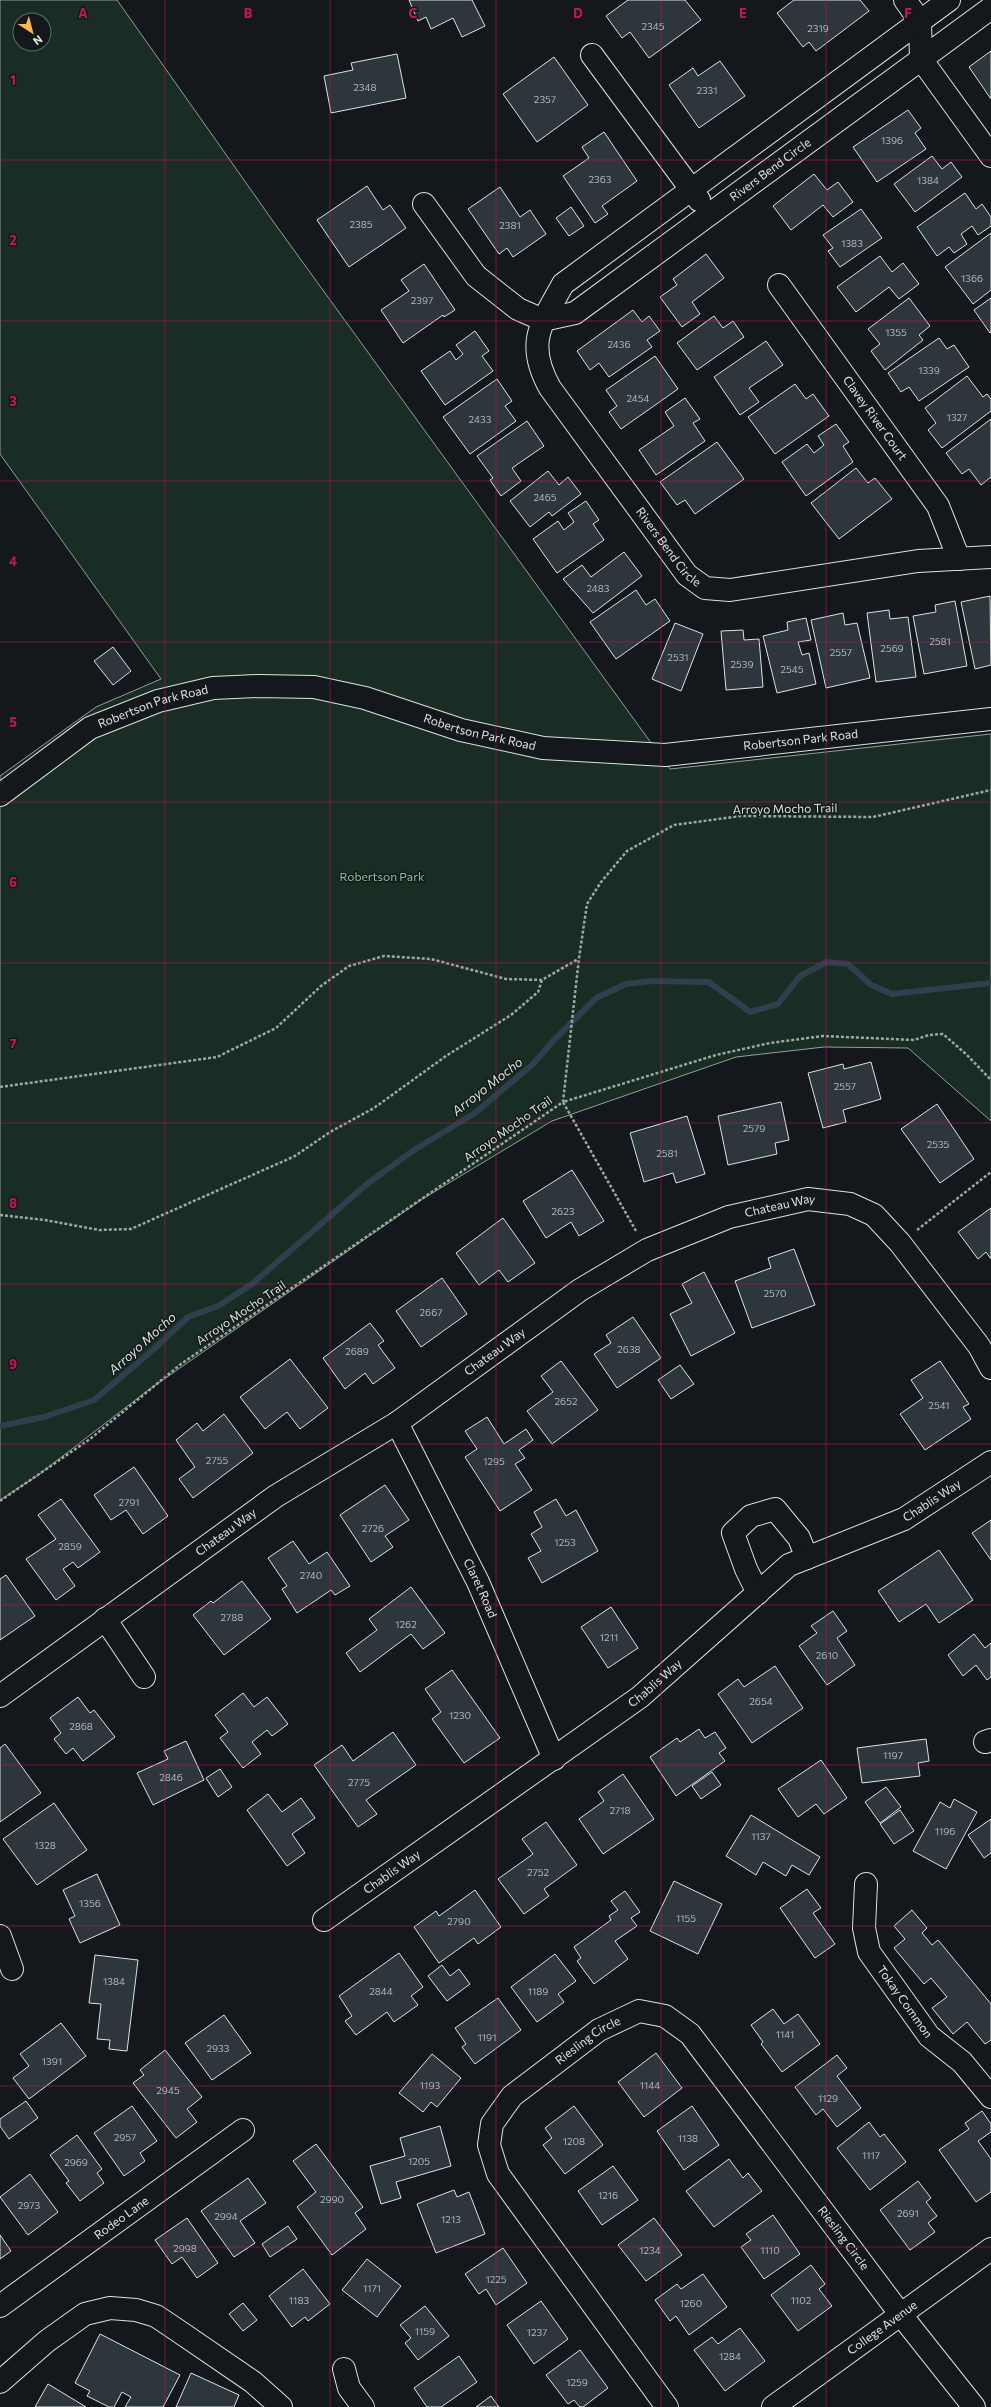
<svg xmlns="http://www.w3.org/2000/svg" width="991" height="2407" viewBox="0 0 991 2407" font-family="Commissioner,sans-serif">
  <rect width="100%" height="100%" fill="#14181c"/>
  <path fill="#1a2d24" stroke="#939e99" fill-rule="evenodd" d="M0,0H117L275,224L670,769L991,734V1121L908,1048L824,1047L736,1057L552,1121L424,1198L147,1391L37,1476L0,1500V776L96,707L161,679L0,454ZM20,20H44V44H20Z"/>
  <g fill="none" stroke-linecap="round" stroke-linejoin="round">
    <path stroke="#2f3f4d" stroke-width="6" d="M0,1426L44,1417L94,1400L154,1349L188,1317L218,1306L252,1284L367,1184L414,1150L475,1113L533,1064L554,1040L596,998L626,984L652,981L709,982L750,1012L778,1004L800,976L827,962L848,964L871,985L892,994L991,983"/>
  </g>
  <path fill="#2c363c" stroke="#d8e6dc" d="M409,0H472L485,26L462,37L453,18L431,29L426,17L418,21Z
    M628,0H685L701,20L649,58L630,32L622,38L606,16Z
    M794,0H860L869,11L816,51L809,42L803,47L777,13Z
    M991,51V99L969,67Z
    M397,54L406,98L331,113L324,76L353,70L351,63Z
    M554,57L588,105L537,142L503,94Z
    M720,61L745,96L699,128L669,85L693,68L698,76Z
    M908,110L921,128L915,133L926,149L877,182L853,147Z
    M604,132L637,181L602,206L608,214L595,223L563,176L589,158L582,147Z
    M932,156L942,169L951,162L962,177L915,212L894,184Z
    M814,174L827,190L838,182L853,202L833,217L823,205L791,230L773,206Z
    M367,186L383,210L390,205L406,228L349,267L317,220Z
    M500,187L520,217L530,210L546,234L513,257L507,248L499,254L468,209Z
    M965,193L976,209L982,204L991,217V226L978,235L972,226L961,234L967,244L954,253L949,247L937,256L917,227Z
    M571,207L584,226L569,236L556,218Z
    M861,209L882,238L840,267L828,251L833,248L823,235Z
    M991,233V290L973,304L945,267Z
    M706,254L724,278L692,302L700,314L682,327L660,297L677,285L673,279Z
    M880,256L892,272L903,263L919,284L899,299L889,287L856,312L837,287Z
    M424,264L455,310L444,317L443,315L403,343L381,310L409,291L401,280Z
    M909,298L930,326L919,335L923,340L885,370L871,351L880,344L868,329Z
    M991,298V332L990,333L974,310Z
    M633,310L642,322L649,316L660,331L647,340L652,347L609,377L599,363L590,370L577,351Z
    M714,316L723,328L733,321L744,337L697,370L677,343Z
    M475,331L489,351L482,356L493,371L445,405L421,371L450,351L456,360L463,354L456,345Z
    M939,338L947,349L954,345L969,367L919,401L909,387L901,392L888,373Z
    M766,341L783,365L749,388L759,402L740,415L714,377Z
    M655,356L678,389L621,429L609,412L617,406L606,390Z
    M967,376L983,397L987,394L991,399V411L942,448L928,430L936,423L925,408Z
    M497,379L512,401L505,406L516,421L470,454L443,417Z
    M795,384L806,399L813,394L829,416L775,454L748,417Z
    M685,398L700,419L693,423L705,441L656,475L639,450L674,426L665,412Z
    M991,419V477L981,485L969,469L962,474L946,453Z
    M527,421L544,446L512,468L521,481L501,496L490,480L493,478L477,456Z
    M836,424L849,442L843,446L853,462L806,496L782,462L807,444L814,453L824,445L818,436Z
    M717,442L744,479L695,514L685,500L677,505L660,482Z
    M856,468L868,483L875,478L892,499L839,539L811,503Z
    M548,471L559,485L568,477L581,494L552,516L549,512L530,527L510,501Z
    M586,501L599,520L593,524L604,540L557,573L533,539L558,521L564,530L574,522L568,513Z
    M624,552L642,576L593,613L563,579L582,565L591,577Z
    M636,590L646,605L655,599L670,621L616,659L590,622Z
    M990,596L991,665L975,669L961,602Z
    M955,601L967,666L924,674L913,616L936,612L935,605Z
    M889,610L890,619L908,617L916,677L876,682L867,613Z
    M843,613L845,625L857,623L870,678L826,688L811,620Z
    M806,618L811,640L798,642L802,655L809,653L816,684L777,693L763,636L788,630L787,622Z
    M675,623L703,634L681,691L652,679Z
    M743,630L744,640L759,639L763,687L726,690L721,631Z
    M113,647L131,671L113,685L94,661Z
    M871,1062L881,1099L843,1110L846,1122L823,1128L808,1073L843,1064L844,1069Z
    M781,1102L789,1140L775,1143L777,1154L728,1165L718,1116Z
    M937,1104L974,1159L940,1183L901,1129Z
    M687,1116L705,1174L676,1183L673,1173L644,1182L630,1133Z
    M572,1170L604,1221L579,1236L571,1222L546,1238L523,1201Z
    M991,1208V1259L986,1252L978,1259L958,1232Z
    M503,1218L535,1263L508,1282L499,1270L479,1285L456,1253Z
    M794,1249L815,1305L752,1328L735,1281L771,1268L768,1258Z
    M704,1272L735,1333L691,1356L670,1314L692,1303L682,1284Z
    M442,1278L467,1314L421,1347L396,1311Z
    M633,1317L661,1358L617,1388L594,1354L611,1343L606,1335Z
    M370,1323L384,1341L378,1345L395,1368L373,1384L365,1373L345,1389L323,1358Z
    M290,1359L328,1408L300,1429L287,1412L265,1429L240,1397Z
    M561,1361L598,1410L552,1444L527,1411L553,1392L541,1376Z
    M940,1361L969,1404L963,1407L971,1419L925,1450L900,1414L923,1398L911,1380Z
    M680,1365L694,1384L671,1399L658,1380Z
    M224,1414L253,1453L193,1498L179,1479L195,1467L176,1440L197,1423L203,1431Z
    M487,1417L504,1444L526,1429L533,1440L519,1450L525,1458L515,1464L532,1490L500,1511L465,1457L477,1449L465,1431Z
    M134,1467L168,1516L143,1534L126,1510L111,1520L94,1495Z
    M385,1485L409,1520L385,1536L393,1547L371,1562L340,1515Z
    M61,1499L100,1552L78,1568L73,1562L63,1569L75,1586L56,1600L26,1559L56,1539L38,1515Z
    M556,1499L566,1516L576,1510L598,1551L542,1583L528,1558L541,1551L531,1534L542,1527L534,1512Z
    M991,1520V1560L972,1533Z
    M293,1541L309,1564L327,1552L350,1586L335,1595L331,1590L297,1613L282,1589L287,1586L268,1558Z
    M939,1550L973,1600L939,1623L926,1604L899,1622L878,1591Z
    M6,1575L35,1616L0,1640V1579Z
    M242,1581L271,1619L224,1655L193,1615L211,1601L213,1603Z
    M411,1587L445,1633L423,1649L411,1634L360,1672L346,1653L377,1630L369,1619Z
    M611,1607L638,1648L608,1668L581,1627Z
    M833,1611L847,1631L837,1638L855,1665L827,1685L799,1646L817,1633L811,1626Z
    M974,1634L985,1648L991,1643V1677L987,1680L976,1665L963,1676L948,1655Z
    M775,1666L803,1708L752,1743L718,1694L738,1679L744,1687Z
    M452,1670L500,1738L464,1763L432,1719L441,1712L425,1689Z
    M243,1693L254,1707L267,1697L288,1724L272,1736L267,1730L252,1742L261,1754L243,1768L220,1738L228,1732L215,1715Z
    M78,1697L90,1713L94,1710L115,1737L83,1761L73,1748L66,1754L54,1739L61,1733L50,1718Z
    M699,1729L705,1738L715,1732L726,1748L719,1753L725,1761L676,1796L650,1757L677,1738L680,1742Z
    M393,1732L416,1765L366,1800L377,1814L358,1827L314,1765L342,1745L353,1761Z
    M926,1739L929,1761L918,1763L920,1776L862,1783L857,1748Z
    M186,1741L204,1780L153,1805L137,1773L168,1759L164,1751Z
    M5,1744L41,1793L0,1822V1748Z
    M821,1760L847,1798L824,1814L816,1804L798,1817L778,1789Z
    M220,1769L232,1787L218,1797L206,1778Z
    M712,1772L721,1785L701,1799L692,1786Z
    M623,1774L654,1819L603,1854L579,1819L604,1801L598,1792Z
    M886,1787L901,1807L880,1823L865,1802Z
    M268,1794L282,1812L301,1798L315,1818L292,1834L305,1853L287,1866L247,1810Z
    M954,1799L977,1812L946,1869L913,1851L940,1802L950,1808Z
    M54,1803L87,1850L37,1885L3,1839Z
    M900,1810L914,1831L894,1844L880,1824Z
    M751,1815L820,1857L809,1875L792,1865L786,1876L763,1862L756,1875L726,1856Z
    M991,1819V1853L984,1858L968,1835Z
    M546,1822L577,1865L544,1889L549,1896L524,1914L498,1879L533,1854L522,1839Z
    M97,1874L120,1925L80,1943L69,1919L75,1916L63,1890Z
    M674,1881L722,1904L698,1954L650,1931Z
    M807,1889L821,1908L813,1913L835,1944L815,1958L780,1908Z
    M475,1890L501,1927L478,1944L474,1938L439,1963L414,1927L436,1911L439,1916Z
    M625,1891L640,1912L631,1918L637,1926L615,1941L628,1959L594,1984L577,1961L581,1958L574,1947L611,1920L609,1916L618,1910L611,1901Z
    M912,1910L927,1928L922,1933L932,1945L938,1940L991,2004V2040L985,2044L967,2022L953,2034L932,2008L947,1997L931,1978L924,1984L894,1948L905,1939L894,1926Z
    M399,1953L423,1987L411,1996L418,2005L394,2022L387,2012L356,2035L345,2021L352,2016L339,1996Z
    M555,1954L576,1981L558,1994L564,2002L537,2022L511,1987Z
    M95,1955L138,1960L127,2051L109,2049L110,2040L97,2039L101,2004L89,2003Z
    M442,1965L450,1976L459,1969L470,1984L447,2001L428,1976Z
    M498,1998L521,2030L475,2064L462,2047L466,2044L455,2028Z
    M773,2009L784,2024L798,2014L820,2044L782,2072L761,2044L763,2042L751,2025Z
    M224,2015L251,2053L212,2080L185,2043Z
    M61,2023L86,2056L29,2099L13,2078L29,2066L20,2054Z
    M165,2050L202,2097L187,2109L197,2122L176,2138L133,2083L144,2075L140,2070Z
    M656,2053L682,2088L644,2117L618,2082Z
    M432,2054L461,2078L437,2107L431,2102L423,2112L399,2093Z
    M837,2055L847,2068L837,2076L861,2108L837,2127L823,2109L816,2115L795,2087Z
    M26,2101L38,2118L9,2139L0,2126V2119Z
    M132,2106L157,2141L140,2153L145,2161L124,2176L94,2133Z
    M574,2106L603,2145L565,2174L543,2145L552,2138L545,2128Z
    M692,2106L719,2145L684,2170L657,2131Z
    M982,2111L991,2124V2132L978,2141L991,2159V2192L976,2202L939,2150L969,2129L965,2123Z
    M869,2122L880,2137L884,2134L906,2162L870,2190L837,2148Z
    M440,2126L451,2166L396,2182L401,2198L381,2204L370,2166L405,2156L400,2138Z
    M77,2135L102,2169L97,2173L104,2183L80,2201L66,2183L69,2181L50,2155Z
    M316,2144L363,2207L355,2213L366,2229L332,2255L297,2207L316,2192L293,2161Z
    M729,2159L743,2178L748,2173L762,2191L714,2227L686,2191Z
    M613,2166L638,2200L602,2225L578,2191Z
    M30,2174L58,2212L28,2235L0,2197Z
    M248,2178L266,2203L240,2221L255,2243L234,2257L201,2211Z
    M918,2181L931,2198L926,2202L937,2216L928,2223L935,2232L910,2250L880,2210Z
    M454,2190L457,2197L469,2192L485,2234L436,2253L417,2204Z
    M773,2215L800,2254L764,2279L741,2247L751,2240L746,2234Z
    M187,2218L218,2263L197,2278L182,2257L172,2264L155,2240Z
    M654,2218L682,2255L646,2281L618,2245Z
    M288,2226L297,2239L270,2257L262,2244Z
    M0,2235L11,2251L0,2259Z
    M503,2248L527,2283L496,2305L486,2289L479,2294L465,2274Z
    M367,2259L401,2286L377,2317L342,2290Z
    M811,2265L825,2284L819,2289L832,2306L798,2331L771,2295Z
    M303,2269L330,2304L308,2321L305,2317L292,2327L269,2296Z
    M703,2274L727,2307L689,2335L676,2316L670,2321L655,2300L677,2284L681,2289Z
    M541,2301L568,2339L534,2364L507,2325Z
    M243,2303L257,2320L243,2331L229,2314Z
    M425,2306L449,2336L418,2360L405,2343L411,2338L400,2325Z
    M740,2328L765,2361L725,2391L694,2350L712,2337L718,2344Z
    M100,2334L180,2375L163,2407H125L131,2397L122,2392L114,2407H109L87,2396L90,2391L75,2383Z
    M580,2350L608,2388L583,2407H580L574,2400L568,2404L546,2375Z
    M459,2356L477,2382L441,2407H427L414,2388Z
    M191,2373L239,2395L234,2407H176Z
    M48,2384L86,2407H35Z
    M491,2396L499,2407H476Z"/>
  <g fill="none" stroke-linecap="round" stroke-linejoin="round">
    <defs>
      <g id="minor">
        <path d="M905,0L920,21L921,59L991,156"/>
        <path id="s1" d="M949,0L563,284C541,324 525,343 550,388L687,575L705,588L730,590L918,561L991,557"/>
        <path d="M592,55L699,200"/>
        <path d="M424,204L476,276L518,309L543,320"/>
        <path id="s2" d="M779,285L938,506L959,559"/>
        <path id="s3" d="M543,320L575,313L991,8"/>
        <path id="s4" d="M0,795L90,728L158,701L213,688L258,686L314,687L365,698L461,730L543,748L665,755L991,719"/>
        <path id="s5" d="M397,1423L478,1582L554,1759"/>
        <path d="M758,1593L746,1569L733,1533L751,1516L775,1509L799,1538L807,1558"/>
        <path d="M105,1619L144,1677"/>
        <path id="s6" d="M0,1696L276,1496L397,1423L580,1290L647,1250L729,1217L808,1199L850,1204L874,1215L900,1243L979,1346L991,1368"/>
        <path d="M985,1742L991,1740"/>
        <path id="s7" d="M866,1884L864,1928L869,1952L929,2036L962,2062L991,2097"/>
        <path id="s8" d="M324,1920L640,1697L789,1565L904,1519L991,1462"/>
        <path d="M0,1936L12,1969"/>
        <path id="s9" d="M0,2306L243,2130"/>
        <path d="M344,2369L349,2388L363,2407"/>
        <path d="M0,2382L47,2341L85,2314L110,2308L136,2310L156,2316L174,2328L253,2382L281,2407"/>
        <path id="s10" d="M667,2407L498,2174L489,2145L492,2124L512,2096L599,2030L639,2011L665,2016L690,2034L901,2315L974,2407"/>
        <path id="s11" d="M773,2407L991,2249"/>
      </g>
    </defs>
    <use href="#minor" stroke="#d8e6dc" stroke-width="24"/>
    <path stroke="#9da8a2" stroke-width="2.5" stroke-dasharray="3 2" stroke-linecap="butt" d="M0,1087L217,1057L276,1028L321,986L349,966L384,956L431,959L506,979L542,980L578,959
      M0,1215L45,1220L99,1230L131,1229L295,1156L330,1132L374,1108L446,1056L511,1015L538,992L542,980
      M917,1230L991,1172
      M636,1231L563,1102L716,1055L770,1043L823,1036L914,1040L929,1035L943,1034L967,1055L991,1080
      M0,1501L90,1439L181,1364L563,1102L579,958L587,904L601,882L627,851L674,825L741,816L873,817L991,790"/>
    <use href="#minor" stroke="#14181c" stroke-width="22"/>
  </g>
  <path fill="none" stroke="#c2185b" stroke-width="1" stroke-opacity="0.55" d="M165,0V2407M330,0V2407M496,0V2407M661,0V2407M826,0V2407M0,160H991M0,321H991M0,481H991M0,642H991M0,802H991M0,963H991M0,1123H991M0,1284H991M0,1444H991M0,1605H991M0,1765H991M0,1926H991M0,2086H991M0,2247H991"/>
  <g text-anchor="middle" stroke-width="3" stroke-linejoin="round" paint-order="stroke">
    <g font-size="10" fill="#adbab4">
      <text x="653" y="30">2345</text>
      <text x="818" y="32">2319</text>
      <text x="365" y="91">2348</text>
      <text x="707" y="94">2331</text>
      <text x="545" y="103">2357</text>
      <text x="892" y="144">1396</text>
      <text x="600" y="183">2363</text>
      <text x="928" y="184">1384</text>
      <text x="361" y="228">2385</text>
      <text x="510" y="229">2381</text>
      <text x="852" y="247">1383</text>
      <text x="972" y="282">1366</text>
      <text x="422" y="304">2397</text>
      <text x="896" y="336">1355</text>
      <text x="619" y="348">2436</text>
      <text x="929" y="374">1339</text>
      <text x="638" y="402">2454</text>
      <text x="957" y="421">1327</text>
      <text x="480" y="423">2433</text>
      <text x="545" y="501">2465</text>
      <text x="598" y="592">2483</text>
      <text x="940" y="645">2581</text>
      <text x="892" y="652">2569</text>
      <text x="841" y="656">2557</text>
      <text x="678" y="661">2531</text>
      <text x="742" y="668">2539</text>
      <text x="792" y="673">2545</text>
      <text x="845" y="1090">2557</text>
      <text x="754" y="1132">2579</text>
      <text x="938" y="1148">2535</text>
      <text x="667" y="1157">2581</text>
      <text x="563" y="1215">2623</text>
      <text x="775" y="1297">2570</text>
      <text x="431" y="1316">2667</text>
      <text x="629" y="1353">2638</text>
      <text x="357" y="1355">2689</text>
      <text x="566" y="1405">2652</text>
      <text x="939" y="1409">2541</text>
      <text x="217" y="1464">2755</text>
      <text x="494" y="1465">1295</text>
      <text x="129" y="1506">2791</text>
      <text x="373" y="1532">2726</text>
      <text x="565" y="1546">1253</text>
      <text x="70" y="1550">2859</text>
      <text x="311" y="1579">2740</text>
      <text x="232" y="1621">2788</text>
      <text x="406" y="1628">1262</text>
      <text x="609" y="1641">1211</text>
      <text x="827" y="1659">2610</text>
      <text x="761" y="1705">2654</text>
      <text x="460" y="1719">1230</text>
      <text x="81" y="1730">2868</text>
      <text x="893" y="1759">1197</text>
      <text x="171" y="1781">2846</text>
      <text x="359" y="1786">2775</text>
      <text x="620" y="1814">2718</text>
      <text x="945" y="1835">1196</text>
      <text x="761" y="1840">1137</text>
      <text x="45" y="1849">1328</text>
      <text x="538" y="1876">2752</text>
      <text x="90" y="1907">1356</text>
      <text x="686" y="1922">1155</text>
      <text x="459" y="1925">2790</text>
      <text x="114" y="1985">1384</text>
      <text x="381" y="1995">2844</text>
      <text x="538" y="1995">1189</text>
      <text x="785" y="2038">1141</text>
      <text x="487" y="2041">1191</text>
      <text x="218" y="2052">2933</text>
      <text x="52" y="2065">1391</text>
      <text x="430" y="2089">1193</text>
      <text x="650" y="2089">1144</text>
      <text x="168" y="2094">2945</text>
      <text x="828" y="2102">1129</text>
      <text x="125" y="2141">2957</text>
      <text x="688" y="2142">1138</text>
      <text x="574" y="2145">1208</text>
      <text x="871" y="2159">1117</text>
      <text x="419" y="2165">1205</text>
      <text x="76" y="2166">2969</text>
      <text x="608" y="2199">1216</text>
      <text x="332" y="2203">2990</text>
      <text x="29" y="2209">2973</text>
      <text x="908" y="2217">2691</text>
      <text x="226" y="2220">2994</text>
      <text x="451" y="2223">1213</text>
      <text x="185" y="2252">2998</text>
      <text x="650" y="2254">1234</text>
      <text x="770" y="2254">1110</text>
      <text x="496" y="2283">1225</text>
      <text x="372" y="2292">1171</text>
      <text x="299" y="2304">1183</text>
      <text x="801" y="2304">1102</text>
      <text x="691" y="2307">1260</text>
      <text x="425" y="2335">1159</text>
      <text x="537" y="2336">1237</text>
      <text x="730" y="2360">1284</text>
      <text x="577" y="2386">1259</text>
    </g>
    <g font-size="12" fill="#d8e6dc" stroke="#14181c">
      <text dy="4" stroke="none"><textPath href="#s3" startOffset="275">Rivers Bend Circle</textPath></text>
      <text dy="4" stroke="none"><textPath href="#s2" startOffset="164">Clavey River Court</textPath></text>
      <text dy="4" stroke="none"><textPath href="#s1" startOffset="790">Rivers Bend Circle</textPath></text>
      <text dy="4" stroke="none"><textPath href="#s4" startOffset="179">Robertson Park Road</textPath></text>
      <text dy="4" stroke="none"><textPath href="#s4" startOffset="515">Robertson Park Road</textPath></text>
      <text dy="4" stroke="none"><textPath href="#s4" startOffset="839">Robertson Park Road</textPath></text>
      <text transform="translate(785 809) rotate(-1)" y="4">Arroyo Mocho Trail</text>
      <text transform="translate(508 1129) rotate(-35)" y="4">Arroyo Mocho Trail</text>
      <text dy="4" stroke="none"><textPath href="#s6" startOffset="927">Chateau Way</textPath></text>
      <text transform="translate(241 1313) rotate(-34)" y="4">Arroyo Mocho Trail</text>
      <text dy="4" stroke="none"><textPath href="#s6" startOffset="603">Chateau Way</textPath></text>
      <text dy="4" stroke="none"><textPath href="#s8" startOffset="743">Chablis Way</textPath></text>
      <text dy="4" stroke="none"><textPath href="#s6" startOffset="279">Chateau Way</textPath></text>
      <text dy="4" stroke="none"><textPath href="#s5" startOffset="185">Claret Road</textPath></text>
      <text dy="4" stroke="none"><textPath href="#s8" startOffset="407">Chablis Way</textPath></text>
      <text dy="4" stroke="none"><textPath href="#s8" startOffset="83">Chablis Way</textPath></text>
      <text dy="4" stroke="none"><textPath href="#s7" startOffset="130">Tokay Common</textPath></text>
      <text dy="4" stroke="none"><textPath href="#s10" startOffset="468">Riesling Circle</textPath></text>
      <text dy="4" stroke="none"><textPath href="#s9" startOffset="150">Rodeo Lane</textPath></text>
      <text dy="4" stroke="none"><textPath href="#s10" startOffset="840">Riesling Circle</textPath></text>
      <text dy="4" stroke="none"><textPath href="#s11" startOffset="135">College Avenue</textPath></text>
    </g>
    <g font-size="12" fill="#8ac095" stroke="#14181c">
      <text x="382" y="881">Robertson Park</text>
    </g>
    <g font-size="13" font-style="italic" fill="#d8e6dc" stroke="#14181c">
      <text transform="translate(487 1086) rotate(-38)" y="5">Arroyo Mocho</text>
      <text transform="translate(142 1343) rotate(-42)" y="5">Arroyo Mocho</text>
    </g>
  </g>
  <g font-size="13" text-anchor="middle" font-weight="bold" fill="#c2185b" stroke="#14181c" stroke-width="3" stroke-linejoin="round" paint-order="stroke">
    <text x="83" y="18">A</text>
    <text x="248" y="18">B</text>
    <text x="413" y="18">C</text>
    <text x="578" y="18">D</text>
    <text x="743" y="18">E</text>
    <text x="908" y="18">F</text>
    <text x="13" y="85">1</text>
    <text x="13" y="245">2</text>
    <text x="13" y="406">3</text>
    <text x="13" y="566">4</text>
    <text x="13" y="727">5</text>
    <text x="13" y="887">6</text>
    <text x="13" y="1048">7</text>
    <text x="13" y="1208">8</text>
    <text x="13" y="1369">9</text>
  </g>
  <g transform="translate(32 32) rotate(144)"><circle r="19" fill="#14181c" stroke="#626a69"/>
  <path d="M0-3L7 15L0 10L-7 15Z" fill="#ffb74d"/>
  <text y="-6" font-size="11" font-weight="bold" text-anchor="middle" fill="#d8e6dc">N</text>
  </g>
</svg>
